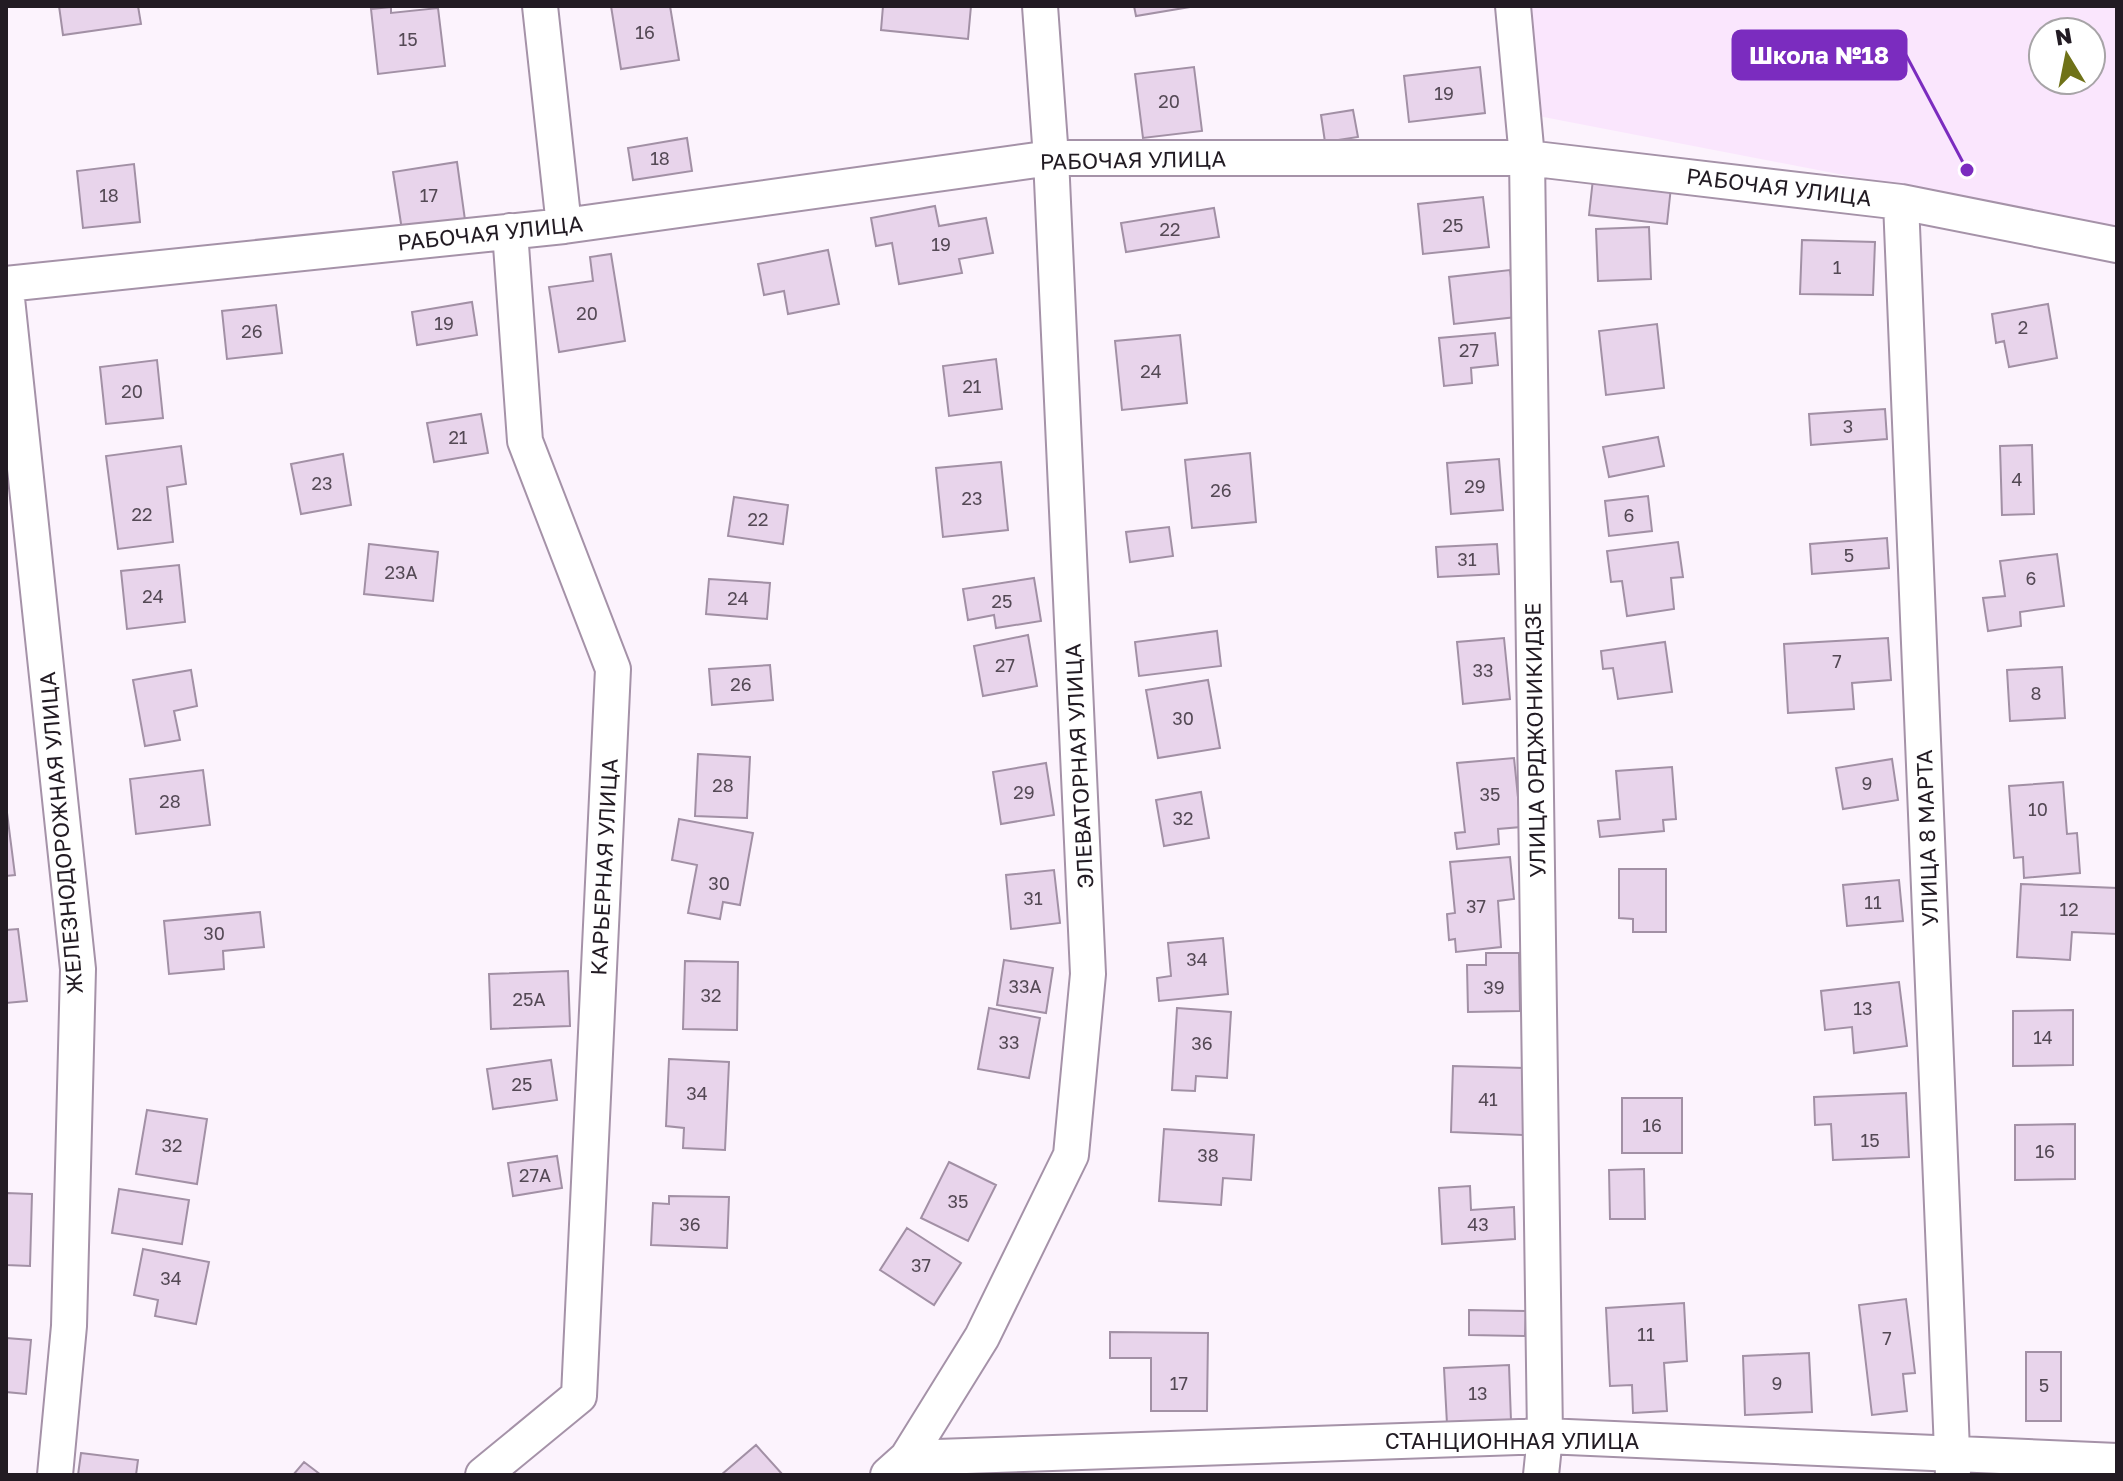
<svg xmlns="http://www.w3.org/2000/svg" width="2123" height="1481" viewBox="0 0 2123 1481" font-family="'Golos Text',sans-serif">
  <rect width="100%" height="100%" fill="#fcf3fd"/>
  <path fill="#fae6fd" fill-rule="evenodd" d="M1510,6H2117V228L1518,112ZM2043,32H2091V80H2043Z"/>
  <path fill="#e8d4eb" stroke="#a290a5" stroke-width="2" d="M59,6H138L141,24L63,35Z
    M611,6H670L679,60L621,69Z
    M883,6H971L968,39L881,30Z
    M1134,6H1196L1136,16Z
    M391,7V13L438,8L445,66L378,74L371,9Z
    M1194,67L1202,131L1143,138L1135,74Z
    M1480,67L1485,113L1409,122L1404,76Z
    M1353,110L1358,137L1325,142L1321,115Z
    M687,138L692,171L633,180L628,148Z
    M457,162L465,220L402,230L393,172Z
    M134,164L140,222L83,228L77,171Z
    M1593,179L1671,187L1667,224L1589,215Z
    M1483,197L1489,247L1423,254L1418,204Z
    M935,206L939,226L986,218L993,253L959,259L962,273L899,284L892,243L876,246L871,218Z
    M1214,208L1219,237L1126,252L1121,223Z
    M1649,227L1651,279L1598,281L1596,229Z
    M1802,240L1875,242L1873,295L1800,294Z
    M828,250L839,304L788,314L784,291L764,295L758,264Z
    M611,254L625,341L559,352L549,287L593,281L590,257Z
    M1510,270L1516,317L1454,324L1449,277Z
    M472,302L477,335L417,345L412,312Z
    M2048,304L2057,358L2009,367L2004,341L1996,343L1992,314Z
    M276,305L282,353L227,359L222,311Z
    M1657,324L1664,388L1606,395L1599,331Z
    M1495,333L1498,365L1471,368L1472,383L1444,386L1439,338Z
    M1180,335L1187,403L1122,410L1115,341Z
    M996,359L1002,409L949,416L943,366Z
    M157,360L163,418L106,424L100,367Z
    M1885,409L1887,439L1811,445L1809,414Z
    M481,414L488,453L434,462L427,423Z
    M1658,437L1664,466L1609,477L1603,447Z
    M2032,445L2034,514L2002,515L2000,446Z
    M181,446L186,484L167,487L173,542L118,549L106,456Z
    M1250,453L1256,522L1192,528L1185,460Z
    M343,454L351,505L301,514L291,464Z
    M1499,459L1503,510L1451,514L1447,463Z
    M1001,462L1008,530L943,537L936,468Z
    M1648,496L1652,531L1609,536L1605,501Z
    M734,497L788,505L783,544L728,536Z
    M1169,527L1173,556L1130,562L1126,532Z
    M1887,538L1889,568L1812,574L1810,544Z
    M1678,542L1683,577L1671,578L1674,609L1627,616L1622,581L1611,582L1607,551Z
    M369,544L438,552L433,601L364,594Z
    M1497,544L1499,574L1438,577L1436,547Z
    M2057,554L2064,606L2020,612L2021,626L1988,631L1983,598L2005,596L2000,561Z
    M179,565L185,622L127,629L121,571Z
    M1034,578L1041,621L996,628L994,615L968,620L963,589Z
    M709,579L770,583L767,619L706,614Z
    M1217,631L1221,666L1139,676L1135,642Z
    M1028,635L1037,686L983,696L974,646Z
    M1504,638L1510,699L1463,704L1457,642Z
    M1888,638L1891,680L1852,683L1854,709L1788,713L1784,644Z
    M1665,642L1672,692L1618,699L1613,668L1603,669L1601,651Z
    M770,665L773,700L712,705L709,669Z
    M2062,667L2065,718L2010,721L2007,670Z
    M191,670L197,706L174,711L180,740L145,746L133,680Z
    M1208,680L1220,748L1158,758L1146,690Z
    M698,754L750,757L747,818L695,816Z
    M1514,758L1521,827L1498,829L1499,844L1457,849L1455,833L1465,832L1457,763Z
    M1892,759L1898,800L1843,809L1836,768Z
    M1046,763L1054,815L1001,824L993,772Z
    M1672,767L1676,819L1663,820L1664,831L1600,837L1598,821L1620,819L1616,771Z
    M203,770L210,825L136,834L130,779Z
    M2063,782L2067,834L2077,833L2080,873L2024,878L2023,857L2014,858L2009,786Z
    M1201,792L1209,838L1164,846L1156,800Z
    M6,805L15,875L6,876Z
    M679,819L753,833L740,905L723,902L720,919L688,913L697,865L672,860Z
    M1510,857L1514,899L1498,901L1501,947L1456,952L1455,939L1449,940L1447,914L1455,913L1450,862Z
    M1619,869H1666V932H1633V919L1619,918Z
    M1054,870L1060,923L1011,929L1006,875Z
    M1899,880L1903,921L1847,926L1843,885Z
    M2021,884L2117,888V934L2072,932L2070,960L2017,957Z
    M260,912L264,947L223,951L224,969L169,974L164,921Z
    M18,929L27,1001L6,1003V930Z
    M1223,938L1228,994L1159,1001L1157,978L1171,976L1168,943Z
    M1486,953H1519L1520,1011L1468,1012L1467,965H1486Z
    M1004,960L1053,968L1046,1013L997,1005Z
    M685,961L738,962L737,1030L683,1029Z
    M568,971L570,1026L491,1029L489,974Z
    M1899,982L1907,1046L1854,1053L1852,1027L1825,1030L1821,991Z
    M989,1008L1040,1018L1029,1078L978,1069Z
    M1177,1008L1231,1012L1227,1078L1196,1076L1195,1091L1172,1090Z
    M2073,1010V1065L2013,1066V1011Z
    M669,1059L729,1062L725,1150L683,1148L684,1128L666,1126Z
    M551,1060L557,1100L493,1109L487,1069Z
    M1453,1066L1525,1068L1523,1135L1451,1132Z
    M1906,1093L1909,1157L1833,1160L1831,1124L1815,1125L1814,1097Z
    M1622,1098H1682V1153H1622Z
    M147,1110L207,1119L197,1184L136,1174Z
    M2075,1124V1179L2015,1180V1125Z
    M1164,1129L1254,1135L1251,1180L1223,1178L1221,1205L1159,1201Z
    M557,1156L562,1188L513,1196L508,1163Z
    M949,1162L996,1185L968,1241L921,1218Z
    M1644,1169L1645,1219H1610L1609,1170Z
    M1470,1186L1471,1210L1514,1207L1515,1239L1442,1244L1439,1188Z
    M119,1189L189,1200L182,1244L112,1233Z
    M6,1193L32,1194L30,1266L6,1265Z
    M669,1196L729,1197L727,1248L651,1245L653,1203L669,1204Z
    M907,1228L961,1263L934,1305L880,1270Z
    M143,1249L209,1262L196,1324L155,1316L158,1300L134,1295Z
    M1906,1299L1915,1373L1903,1374L1907,1411L1872,1415L1859,1305Z
    M1684,1303L1687,1361L1664,1363L1667,1411L1633,1413L1632,1385L1610,1386L1606,1308Z
    M1469,1310L1526,1311L1525,1336L1469,1335Z
    M1110,1332L1208,1333L1207,1411H1151V1358H1110Z
    M6,1338L31,1340L26,1394L6,1392Z
    M2026,1352H2061V1421H2026Z
    M1809,1353L1812,1412L1745,1415L1743,1356Z
    M1509,1365L1511,1421L1447,1424L1444,1368Z
    M756,1445L783,1475H721Z
    M81,1453L138,1460L136,1475H78Z
    M304,1462L321,1475H293Z"/>
  <g fill="none" stroke-linecap="round" stroke-linejoin="round">
    <defs>
      <path id="street" d="M540,6L564,226
        M1513,6L1527,158L1545,1436L1541,1475
        M1901,202L1953,1475
        M6,284L564,226L1051,158H1527L1901,202L2117,245
        M6,289L78,969L69,1326L55,1475
        M907,1458L1545,1436L2117,1461
        M483,1475L579,1396L613,669L525,441L510,231
        M888,1475L907,1458L982,1337L1071,1155L1088,974L1051,158L1040,6"/>
    </defs>
    <use href="#street" stroke="#a592a8" stroke-width="38"/>
    <use href="#street" stroke="#fff" stroke-width="34"/>
  </g>
  <g text-anchor="middle" stroke-width="6" stroke-linejoin="round" paint-order="stroke">
    <g font-size="18" fill="#544955">
      <text x="645" y="39">16</text>
      <text x="408" y="46">15</text>
      <text x="1444" y="100">19</text>
      <text x="1169" y="108">20</text>
      <text x="660" y="165">18</text>
      <text x="109" y="202">18</text>
      <text x="429" y="202">17</text>
      <text x="1453" y="232">25</text>
      <text x="1170" y="236">22</text>
      <text x="941" y="251">19</text>
      <text x="1837" y="274">1</text>
      <text x="587" y="320">20</text>
      <text x="444" y="330">19</text>
      <text x="2023" y="334">2</text>
      <text x="252" y="338">26</text>
      <text x="1469" y="357">27</text>
      <text x="1151" y="378">24</text>
      <text x="972" y="393">21</text>
      <text x="132" y="398">20</text>
      <text x="1848" y="433">3</text>
      <text x="458" y="444">21</text>
      <text x="2017" y="486">4</text>
      <text x="322" y="490">23</text>
      <text x="1475" y="493">29</text>
      <text x="1221" y="497">26</text>
      <text x="972" y="505">23</text>
      <text x="142" y="521">22</text>
      <text x="1629" y="522">6</text>
      <text x="758" y="526">22</text>
      <text x="1849" y="562">5</text>
      <text x="1467" y="566">31</text>
      <text x="401" y="579">23А</text>
      <text x="2031" y="585">6</text>
      <text x="153" y="603">24</text>
      <text x="738" y="605">24</text>
      <text x="1002" y="608">25</text>
      <text x="1837" y="668">7</text>
      <text x="1005" y="672">27</text>
      <text x="1483" y="677">33</text>
      <text x="741" y="691">26</text>
      <text x="2036" y="700">8</text>
      <text x="1183" y="725">30</text>
      <text x="1867" y="790">9</text>
      <text x="723" y="792">28</text>
      <text x="1024" y="799">29</text>
      <text x="1490" y="801">35</text>
      <text x="170" y="808">28</text>
      <text x="2038" y="816">10</text>
      <text x="1183" y="825">32</text>
      <text x="719" y="890">30</text>
      <text x="1033" y="905">31</text>
      <text x="1873" y="909">11</text>
      <text x="1476" y="913">37</text>
      <text x="2069" y="916">12</text>
      <text x="214" y="940">30</text>
      <text x="1197" y="966">34</text>
      <text x="1025" y="993">33А</text>
      <text x="1494" y="994">39</text>
      <text x="711" y="1002">32</text>
      <text x="529" y="1006">25А</text>
      <text x="1863" y="1015">13</text>
      <text x="2043" y="1044">14</text>
      <text x="1009" y="1049">33</text>
      <text x="1202" y="1050">36</text>
      <text x="522" y="1091">25</text>
      <text x="697" y="1100">34</text>
      <text x="1488" y="1106">41</text>
      <text x="1652" y="1132">16</text>
      <text x="1870" y="1147">15</text>
      <text x="172" y="1152">32</text>
      <text x="2045" y="1158">16</text>
      <text x="1208" y="1162">38</text>
      <text x="535" y="1182">27А</text>
      <text x="958" y="1208">35</text>
      <text x="690" y="1231">36</text>
      <text x="1478" y="1231">43</text>
      <text x="921" y="1272">37</text>
      <text x="171" y="1285">34</text>
      <text x="1646" y="1341">11</text>
      <text x="1887" y="1345">7</text>
      <text x="1179" y="1390">17</text>
      <text x="1777" y="1390">9</text>
      <text x="2044" y="1392">5</text>
      <text x="1478" y="1400">13</text>
    </g>
    <g font-size="22" fill="#221b23" stroke="#fff">
      <text transform="translate(1133 160) rotate(-1)" y="8">РАБОЧАЯ УЛИЦА</text>
      <text transform="translate(1779 187) rotate(7)" y="8">РАБОЧАЯ УЛИЦА</text>
      <text transform="translate(490 233) rotate(-6)" y="8">РАБОЧАЯ УЛИЦА</text>
      <text transform="translate(1535 740) rotate(-91)" y="8">УЛИЦА ОРДЖОНИКИДЗЕ</text>
      <text transform="translate(1079 766) rotate(-93)" y="8">ЭЛЕВАТОРНАЯ УЛИЦА</text>
      <text transform="translate(61 833) rotate(-95)" y="8">ЖЕЛЕЗНОДОРОЖНАЯ УЛИЦА</text>
      <text transform="translate(1927 838) rotate(-92)" y="8">УЛИЦА 8 МАРТА</text>
      <text transform="translate(604 867) rotate(-87)" y="8">КАРЬЕРНАЯ УЛИЦА</text>
      <text x="1512" y="1449">СТАНЦИОННАЯ УЛИЦА</text>
    </g>
  </g>
  <path fill="none" stroke="#7b2cbf" stroke-width="3" d="M1967 170L1906 55"/>
  <circle fill="#7b2cbf" stroke="#fff" stroke-width="3" cx="1967" cy="170" r="8"/>
  <rect fill="#7b2cbf" stroke="#7b2cbf" stroke-width="3" x="1733" y="31" width="173" height="48" rx="8"/>
  <g font-size="24" text-anchor="middle" font-weight="bold" fill="#fff">
    <text x="1819" y="64">Школа №18</text>
  </g>
  <rect width="2123" height="1481" fill="none" stroke="#221b23" stroke-width="16"/>
  <g transform="translate(2067 56) rotate(350)"><circle r="38" fill="#ffffff" stroke="#a7a4a7" stroke-width="2"/>
  <path d="M0-6L14 30L0 20L-14 30Z" fill="#6f7218"/>
  <text y="-12" font-size="22" font-weight="bold" text-anchor="middle" fill="#221b23">N</text>
  </g>
</svg>
